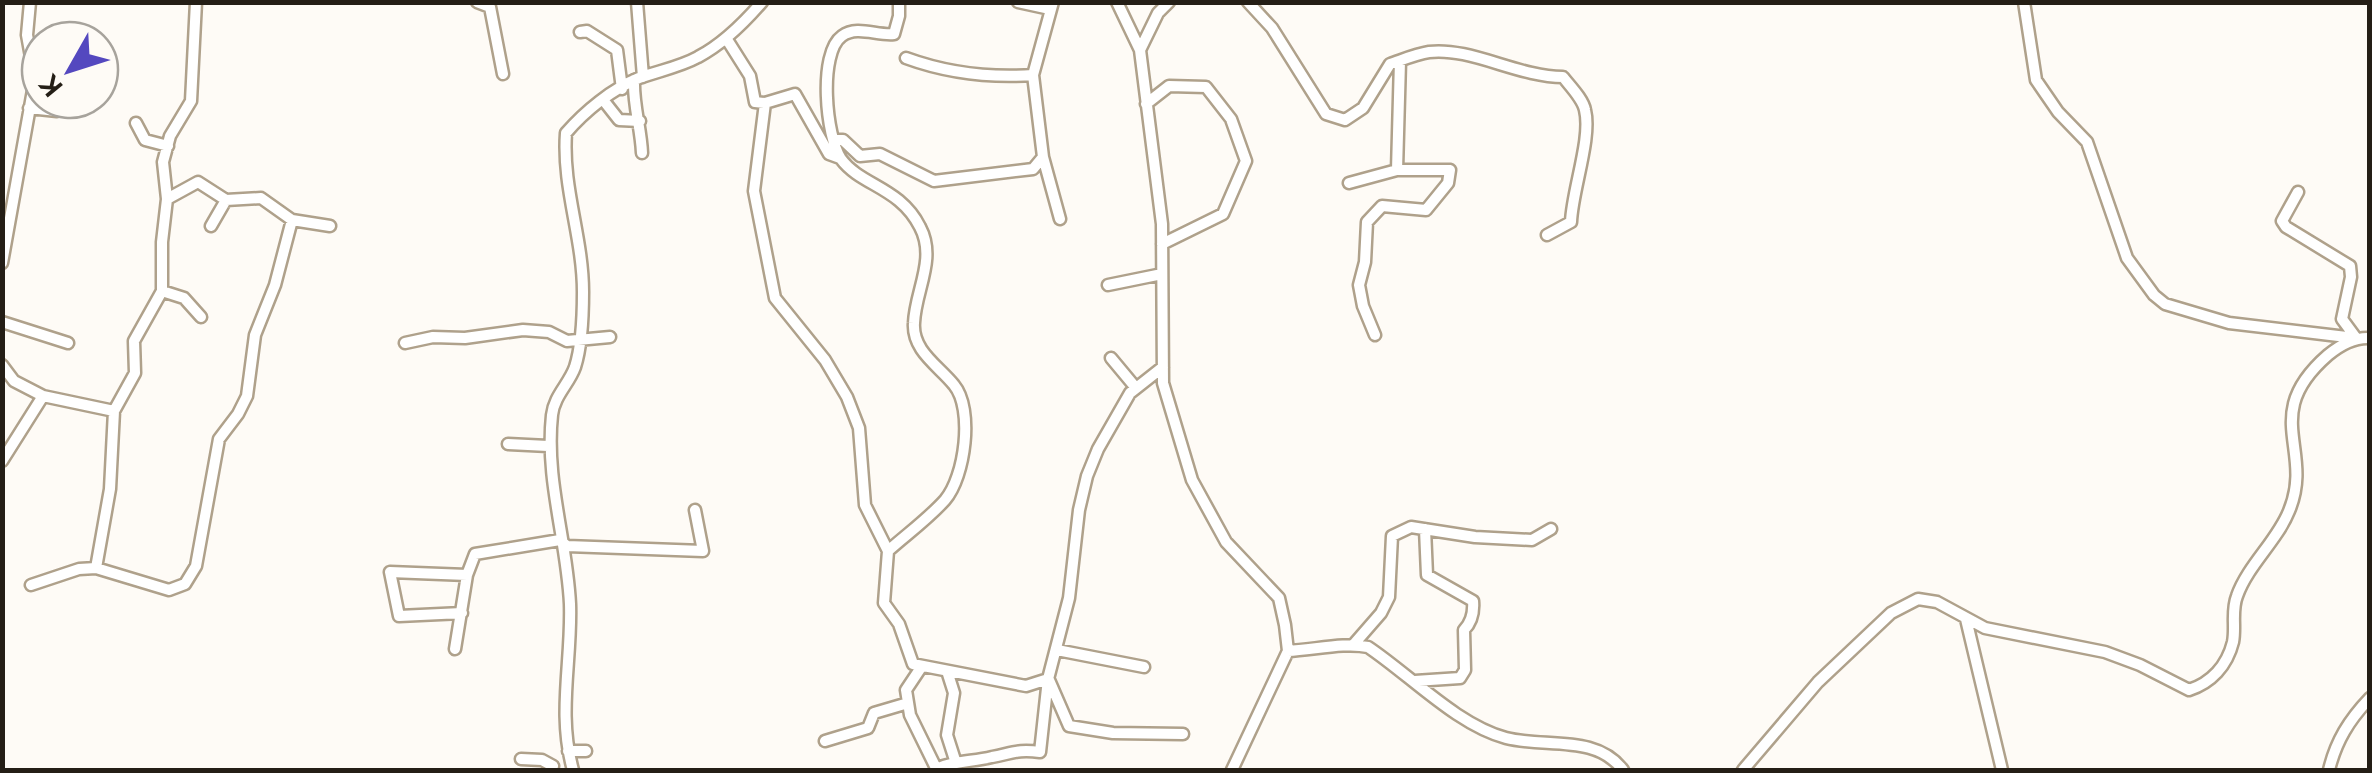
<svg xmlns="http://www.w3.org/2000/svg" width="2372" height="773" viewBox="0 0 2372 773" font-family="Figtree,sans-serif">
  <rect width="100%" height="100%" fill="#fefbf6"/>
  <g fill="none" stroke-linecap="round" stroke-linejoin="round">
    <defs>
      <path id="minor" d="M477,2L490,7L503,74
        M637,2L643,77
        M1018,2L1050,9
        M1117,2L1140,50L1162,224L1163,383L1192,480L1226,542L1279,598L1285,625L1288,651L1232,770
        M1248,2L1272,28L1326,114L1345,120L1363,108L1390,64C1402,60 1416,54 1429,52C1471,47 1518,77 1563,77C1570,86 1583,99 1585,110C1592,138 1572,191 1571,222L1547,235
        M2024,2L2036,80L2058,112L2087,142L2127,258L2154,295L2165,304L2229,323L2355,338
        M580,32L587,31L617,50L622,89
        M726,38L750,76L755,102L765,103L795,94L829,154L840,158
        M1140,50L1158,13L1169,2
        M906,58C947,73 989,78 1033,75
        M634,80C633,105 641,128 642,153
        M604,101L619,120L640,121
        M765,103L754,191L775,298L825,360L847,397L859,428L865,505L888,551L884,603L899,624L913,664L1026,686L1048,679L1069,598L1079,510L1087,476L1098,449L1130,393L1163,367
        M1146,104L1169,86L1206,87L1231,119L1246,161L1223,214L1162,244
        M29,108L57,111
        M136,123L145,140L168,146
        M834,140H843L860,156L880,154L934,181L1033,169L1043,157L1033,75L1053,2
        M1043,157L1060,219
        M1349,183L1397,170L1400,61
        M2298,192L2282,221L2286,227L2350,266L2351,277L2342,319L2356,338
        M167,199L198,182L226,200L261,198L292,220L330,226
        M211,226L226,200
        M2,263L35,79L27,35L30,2
        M1108,285L1162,274
        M162,291L184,298L201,317
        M2,322L68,343
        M1375,335L1363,306L1359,285L1365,262L1367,222L1382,206L1426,210L1448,183L1450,170H1397
        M405,343L433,337L465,338L523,330L549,332L567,341L610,337
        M1111,358L1136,388
        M2,365L14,381L43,396L2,461
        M43,396L114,411L135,373L134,341L162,291V242L167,199L163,162L170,136L191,101L196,2
        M508,444L548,446
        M888,551C907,534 928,519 945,500C965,477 974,409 954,385C939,366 912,351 914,323C915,291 937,259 920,227C900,187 861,186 841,159C826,137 818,53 842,36C857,25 877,36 894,34L899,16V2
        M96,568L110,489L114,411
        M31,585L79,569L96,568L169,590L185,584L196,566L219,439L238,414L247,396L255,335L275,285L292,220
        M462,613L399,616L390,572L467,575
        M1966,619L2002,770
        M1354,644L1381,613L1389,597L1392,536L1411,527L1475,537L1532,540L1551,529
        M455,649L467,575L475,554L560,540L567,546L703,551L695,510
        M1057,650L1144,667
        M1288,651C1313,650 1345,642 1368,647C1410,675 1457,725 1506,738C1545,748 1596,734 1623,770
        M922,666L906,690L910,715L937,770
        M947,671L954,693L947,735L955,760
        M1049,680L1069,726L1113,733L1183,734
        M1415,681L1460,678L1465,670L1464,630C1472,622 1474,613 1473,601L1427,575L1425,529
        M825,741L868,728L874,713L908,703
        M568,751H586
        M521,759L542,760L553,766
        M936,769C955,760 972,762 992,757C1013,753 1018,749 1040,752L1048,679
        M573,770C557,714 572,661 570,604C567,540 545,480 552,415C554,396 569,384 575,367C582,345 583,315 583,292C583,237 562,188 566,133C585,111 612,89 639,78C658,71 680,67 698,57C723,44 743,24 762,2
        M1743,770L1818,682L1891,613L1918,599L1937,602L1985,628L2105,652L2140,665L2189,690C2211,683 2227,666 2233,642C2236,627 2231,611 2237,596C2248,565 2277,541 2289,511C2315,449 2259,415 2328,355C2340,345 2354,337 2370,338
        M2329,770C2336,741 2349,720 2370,698"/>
    </defs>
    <use href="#minor" stroke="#afa18b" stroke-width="15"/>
    <use href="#minor" stroke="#fff" stroke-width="10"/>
  </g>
  <rect width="2372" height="773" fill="none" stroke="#241e16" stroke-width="10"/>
  <g transform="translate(70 70) rotate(231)"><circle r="48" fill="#fefbf6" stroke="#a7a39c" stroke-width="2.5"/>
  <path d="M0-8L18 38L0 25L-18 38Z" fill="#5448bf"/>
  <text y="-15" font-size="28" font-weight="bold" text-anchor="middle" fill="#241e16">K</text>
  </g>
</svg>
